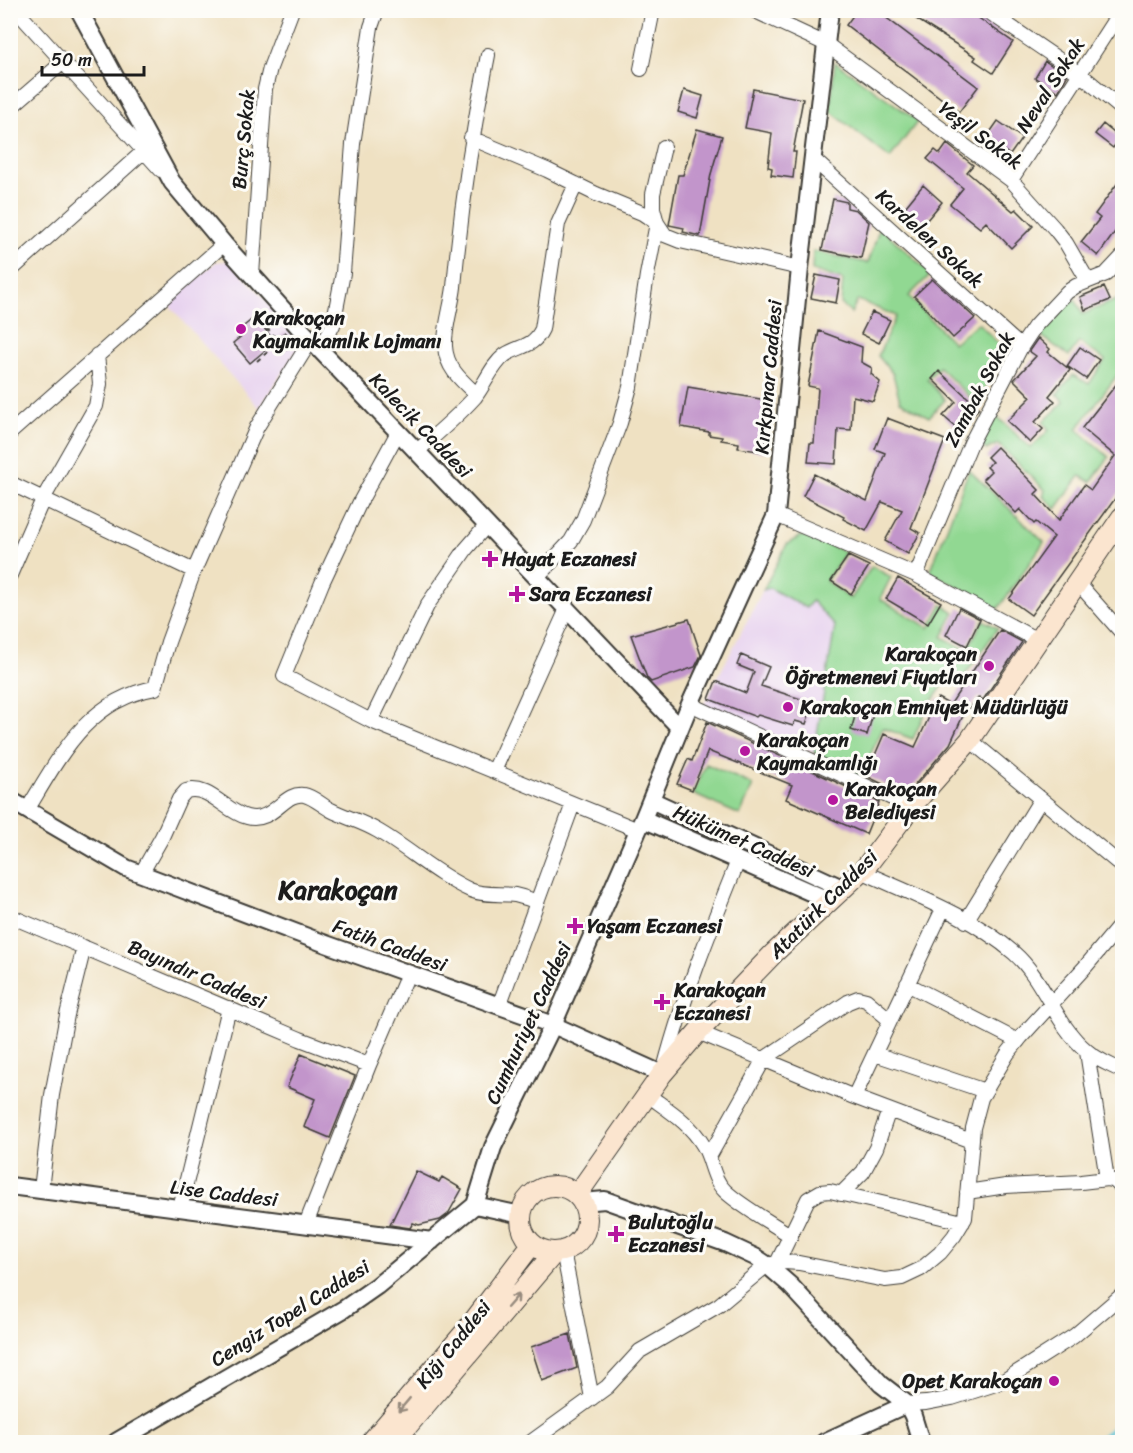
<svg xmlns="http://www.w3.org/2000/svg" width="1133" height="1453" viewBox="0 0 1133 1453" font-family="Sriracha,sans-serif">
  <rect width="100%" height="100%" fill="#fdfcf7"/>
  <filter id="ink" filterUnits="userSpaceOnUse"><feTurbulence type="fractalNoise" baseFrequency=".0167" numOctaves="2"/><feDisplacementMap in="SourceGraphic" scale="12" xChannelSelector="R" yChannelSelector="G"/><feConvolveMatrix kernelMatrix="1 2 1 2 8 2 1 2 1" color-interpolation-filters="sRGB"/></filter>
  <filter id="wash" filterUnits="userSpaceOnUse"><feTurbulence type="fractalNoise" baseFrequency=".008" numOctaves="4" result="noise"/><feDisplacementMap in="SourceGraphic" scale="24" xChannelSelector="R" yChannelSelector="G"/><feGaussianBlur stdDeviation="1.35" result="paint"/><feColorMatrix in="noise" values="0 0 0 0 0 0 0 0 0 0 0 0 0 0 0 0 0 1.4 0 .05"/><feComposite in="paint" operator="in"/></filter>
  <g filter="url(#wash)">
    <rect width="100%" height="100%" fill="#efe1c2"/>
    <path fill="#e7d2ef" d="M230,261L303,341L259,408L168,304L216,262Z
      M770,588L805,607L812,601L835,626L825,703L814,753L703,706L763,590Z"/>
    <path fill="#91d892" stroke="#567a57" stroke-width="1.5" d="M835,62L918,121L890,158L830,111Z
      M880,227L931,274L909,296L953,343L978,323L1006,351L976,403L939,367L927,379L945,400L929,417L900,401L893,374L878,356L896,316L858,300L851,313L841,304L843,280L812,270L813,251L868,263Z
      M1121,298L1122,369L1077,429L1109,457L1091,482L1080,476L1056,509L1043,496L1045,490L998,444L986,450L979,442L995,415L1031,448L1049,430L1043,422L1064,402L1057,394L1073,375L1089,384L1105,360L1079,342L1069,356L1040,335L1062,309L1075,299L1083,314Z
      M969,470L1044,542L998,609L930,572Z
      M801,536H808L846,552L826,581L851,599L872,566L891,577L880,599L929,628L942,605L955,612L942,637L967,650L983,620L998,628L959,684L948,679L927,708L913,739L883,728L859,779L814,753L835,626L812,601L806,608L770,588L763,590L787,544Z
      M706,764L753,785L740,815L693,794Z"/>
    <g fill="none" stroke-linecap="round" stroke-linejoin="round">
      <path stroke="#5fc8dc" stroke-width="4" d="M1095,1442L1122,1421"/>
    </g>
    <g id="blocks">
      <path fill="#c295cb" d="M857,10H888L884,16L978,87L959,112L846,25Z
        M902,10H967L1013,42L993,73L974,60L976,57Z
        M1045,61L1067,76L1058,92L1035,78Z
        M753,89L803,99L793,152H796L793,178L771,175L772,168L768,167L772,133L745,128Z
        M684,90L703,96L697,118L678,112Z
        M998,121L1022,138L1010,155L986,138Z
        M1103,124L1120,138L1113,148L1095,134Z
        M697,129L722,136L711,174L700,236L683,232L684,228L669,225L678,175H683Z
        M947,144L973,165L967,172L1013,211L1016,209L1033,226L1011,248L986,222L980,228L950,204L963,188L927,159L935,150L940,154Z
        M1122,177V222L1098,256L1081,242L1100,218L1095,214Z
        M923,185L942,202L921,227L902,211Z
        M833,199L847,202V208L856,210L869,222L861,258L822,250Z
        M816,275L840,280L836,303L811,298Z
        M932,279L975,318L953,338L914,296Z
        M1104,287L1110,300L1085,310L1080,297Z
        M872,312L890,320L879,343L861,334Z
        M255,317L275,342L250,363L233,343L243,335L239,330Z
        M819,331L862,347L861,362L872,368L871,374L880,382L873,401L853,396L851,430L838,429L836,464L808,462L810,443H814L818,388L808,386Z
        M285,332L294,342L284,351L275,340Z
        M1038,338L1050,349L1048,352L1070,370L1049,396L1055,401L1035,422L1043,429L1030,443L1007,421L1031,397L1014,380L1036,356L1029,351Z
        M1080,347L1099,360L1086,379L1067,366Z
        M939,371L979,408L959,430L943,416L956,402L932,379Z
        M1122,377V489L1031,615L1009,599L1054,537L1036,522L1034,524L1020,509L1016,513L983,479L991,471L987,467L992,462L987,457L997,447L1039,490L1035,494L1059,520L1084,485L1091,490L1115,456L1082,428Z
        M688,387L772,401L764,452L738,448L739,443L721,440L722,437L709,435V432L681,427Z
        M887,418L945,440L911,528L920,533L908,554L885,541L902,510L882,502L866,531L843,519L844,517L803,496L814,474L867,501L885,453L875,449Z
        M848,556L869,566L851,594L831,581Z
        M898,578L941,602L928,624L886,599Z
        M959,608L980,619L967,646L946,635Z
        M689,619L701,655L695,667L651,682L647,678L631,635Z
        M1000,630L1022,642L983,700L979,697L962,718L950,744L906,795L866,776L884,734L915,747L938,698L950,705Z
        M741,655L769,667L761,686L813,703L806,724L795,721L793,726L758,715L756,717L709,699L716,681L746,693L754,672L737,665Z
        M858,706L874,711L867,735L851,730Z
        M707,722L879,802L866,834L786,799L792,785L708,751L692,790L677,784L688,759L692,761Z
        M301,1054L355,1076L330,1138L304,1127L315,1099L287,1087Z
        M416,1171L439,1182L442,1177L462,1189L448,1214L440,1220L419,1225L413,1223L410,1228L390,1225Z
        M570,1334L577,1368L542,1381L531,1347Z"/>
    </g>
  </g>
  <g filter="url(#ink)">
    <use href="#blocks" fill-opacity="0" stroke="#3c3a35" stroke-width="1.5"/>
    <g fill="none" stroke-linecap="round" stroke-linejoin="round">
      <defs>
        <path id="minor" d="M16,10L161,170
          M753,10L826,44L1011,180L1055,229L1066,243L1088,281
          M986,10L1080,74L1122,109
          M641,69L653,10
          M10,108L62,63
          M471,138L547,170L596,194L642,213L657,223L665,235L680,241L800,268
          M813,159L1021,347
          M1011,180L1121,10
          M10,271L144,151
          M252,275L265,89L270,68L292,10
          M320,350L333,325L343,273L353,144L371,27L377,10
          M476,394C462,381 446,368 445,346C444,328 452,305 454,287C461,208 472,132 488,55
          M398,432L360,502L322,583L284,676L371,721L638,830
          M10,433L224,244
          M417,451C437,434 457,417 475,397C485,384 492,365 505,355C520,345 533,348 542,329L558,224L576,184
          M10,483L194,571L257,427L311,340
          M776,515L916,575L1039,641
          M10,575L43,499L96,406L100,384L97,355
          M916,575L971,443L1021,347L1035,326L1067,292L1076,286L1106,274L1122,257
          M537,577L571,541L583,520L620,423L630,387L647,275L657,223L653,208V194L664,147
          M1078,583L1122,633
          M690,704L911,807
          M371,721L428,604L466,549L487,525
          M970,740L1122,866
          M494,771L567,609
          M27,810C60,756 87,700 155,688L168,642L194,571
          M861,871C913,895 970,915 1014,953C1045,980 1055,1025 1087,1051C1097,1060 1111,1065 1122,1071
          M141,874L162,837L179,799L186,791C208,784 226,812 247,817C273,824 284,791 304,795C312,796 323,806 331,810C347,818 363,822 378,831C409,849 437,875 470,890C484,896 500,893 515,895C523,897 530,899 537,902
          M10,916L300,1039L369,1065
          M966,921L1041,799
          M907,984L1018,1041
          M499,1006L573,804
          M698,1032L854,1097L971,1141
          M1087,1052L1107,1179
          M875,1054L985,1091
          M664,1069C683,997 710,930 738,861
          M648,1095C668,1110 690,1123 703,1145C712,1159 712,1179 725,1191C742,1207 770,1222 791,1236
          M854,1097L943,909
          M709,1157L764,1059L848,1002L858,998L866,1000L890,1020
          M41,1190L52,1095L67,1015L84,947
          M967,1192L1006,1186L1081,1182L1107,1179L1115,1181L1122,1188
          M841,1194L863,1172L876,1148L889,1110
          M180,1208L229,1008
          M306,1224L369,1065L408,974
          M563,1251L592,1398
          M777,1263L808,1199L820,1192L830,1191L963,1222
          M907,1404L926,1403L952,1398L1002,1382L1074,1336L1122,1295
          M531,1442L607,1387L640,1351L719,1305L767,1265L784,1262L799,1263L885,1280L902,1278L921,1269L940,1253L954,1236L965,1218L973,1128L981,1098L1008,1053L1021,1037L1086,966L1122,923"/>
        <path id="tertiary" d="M79,10L172,182L224,244L305,334L680,728
          M10,800L126,868L326,944L553,1025L662,1074
          M651,800L842,888
          M643,819L828,900
          M10,1186L432,1241
          M582,1202L605,1200L725,1243L755,1257L767,1265L790,1285L881,1384L907,1404L913,1416L921,1442
          M475,1205L493,1147L553,1025L643,819L690,704L776,515L800,268L830,10
          M475,1205L521,1215
          M116,1442L344,1309L377,1286L475,1205
          M824,1442L907,1404"/>
        <path id="secondary" d="M521 1219a33 33 0 1 1 66 0a33 33 0 1 1-66 0Z
          M577,1195L662,1074L698,1032L774,953L865,868L911,807L970,740L1122,517
          M371,1442L466,1331L532,1244
          M394,1442L555,1252"/>
      </defs>
      <use href="#minor" stroke="#3c3a35" stroke-width="16"/>
      <use href="#tertiary" stroke="#3c3a35" stroke-width="20"/>
      <use href="#secondary" stroke="#3c3a35" stroke-width="22"/>
      <path stroke="#3c3a35" stroke-width="2" stroke-dasharray="4.5 4.5" stroke-linecap="butt" d="M266,331L275,323
        M257,361L270,350L266,346L276,338L268,329"/>
      <use href="#minor" stroke="#fff" stroke-width="14"/>
      <use href="#tertiary" stroke="#fff" stroke-width="16"/>
      <use href="#secondary" stroke="#fbe5cf" stroke-width="20"/>
    </g>
    <defs><path id="oneway-shaft" d="M-6 0H5M1.5-3L5.5 0L1.5 3" fill="none" stroke-width="1.6" stroke-linecap="round" stroke-linejoin="round" transform="scale(1.5)"/></defs>
    <g stroke="#978b7e">
      <use href="#oneway-shaft" transform="translate(513 1301) rotate(-49)"/>
      <use href="#oneway-shaft" transform="translate(404 1405) rotate(130)"/>
    </g>
  </g>
  <g fill="#b5179e" stroke="#fdfcf7" stroke-width="2">
    <circle cx="241" cy="329" r="6"/>
    <path d="M487 550h6v6h6v6h-6v6h-6v-6h-6v-6h6z"/>
    <path d="M514 585h6v6h6v6h-6v6h-6v-6h-6v-6h6z"/>
    <circle cx="989" cy="666" r="6"/>
    <circle cx="788" cy="707" r="6"/>
    <circle cx="745" cy="751" r="6"/>
    <circle cx="833" cy="800" r="6"/>
    <path d="M572 917h6v6h6v6h-6v6h-6v-6h-6v-6h6z"/>
    <path d="M659 993h6v6h6v6h-6v6h-6v-6h-6v-6h6z"/>
    <path d="M613 1225h6v6h6v6h-6v6h-6v-6h-6v-6h6z"/>
    <circle cx="1054" cy="1381" r="6"/>
  </g>
  <g text-anchor="middle" stroke-width="6" stroke-linejoin="round" paint-order="stroke">
    <g font-size="20" fill="#1c1c1c" stroke="#fdfcf7">
      <text transform="translate(1050 85) rotate(-57)" y="7">Neval Sokak</text>
      <text transform="translate(981 135) rotate(37)" y="7">Yeşil Sokak</text>
      <text transform="translate(243 139) rotate(-85)" y="7">Burç Sokak</text>
      <text transform="translate(930 238) rotate(42)" y="7">Kardelen Sokak</text>
      <text transform="translate(768 377) rotate(-85)" y="7">Kırkpınar Caddesi</text>
      <text transform="translate(979 389) rotate(-62)" y="7">Zambak Sokak</text>
      <text transform="translate(421 425) rotate(46)" y="7">Kalecik Caddesi</text>
      <text transform="translate(744 841) rotate(24)" y="7">Hükümet Caddesi</text>
      <text transform="translate(823 904) rotate(-45)" y="7">Atatürk Caddesi</text>
      <text transform="translate(390 945) rotate(20)" y="7">Fatih Caddesi</text>
      <text transform="translate(197 974) rotate(23)" y="7">Bayındır Caddesi</text>
      <text transform="translate(528 1023) rotate(-65)" y="7">Cumhuriyet Caddesi</text>
      <text transform="translate(224 1193) rotate(7)" y="7">Lise Caddesi</text>
      <text transform="translate(290 1313) rotate(-32)" y="7">Cengiz Topel Caddesi</text>
      <text transform="translate(453 1344) rotate(-51)" y="7">Kiğı Caddesi</text>
    </g>
    <g font-size="20" font-weight="bold" fill="#1c1c1c" stroke="#fdfcf7" text-anchor="start">
      <text x="253" y="325">Karakoçan<tspan x="253" dy="23">Kaymakamlık Lojmanı</tspan></text>
      <text x="502" y="566">Hayat Eczanesi</text>
      <text x="529" y="601">Sara Eczanesi</text>
      <text x="977" y="661" text-anchor="end">Karakoçan<tspan x="977" dy="23">Öğretmenevi Fiyatları</tspan></text>
      <text x="800" y="714">Karakoçan Emniyet Müdürlüğü</text>
      <text x="757" y="747">Karakoçan<tspan x="757" dy="23">Kaymakamlığı</tspan></text>
      <text x="845" y="796">Karakoçan<tspan x="845" dy="23">Belediyesi</tspan></text>
      <text x="587" y="933">Yaşam Eczanesi</text>
      <text x="674" y="997">Karakoçan<tspan x="674" dy="23">Eczanesi</tspan></text>
      <text x="628" y="1229">Bulutoğlu<tspan x="628" dy="23">Eczanesi</tspan></text>
      <text x="1042" y="1388" text-anchor="end">Opet Karakoçan</text>
    </g>
    <g font-size="26" font-weight="bold" fill="#1c1c1c" stroke="#fdfcf7">
      <text x="338" y="899">Karakoçan</text>
    </g>
  </g>
  <rect width="1133" height="1453" fill="none" stroke="#fdfcf7" stroke-width="36"/>
  <path d="M42 66v9h102v-9" fill="none" stroke="#1c1c1c" stroke-width="3"/>
  <text x="51" y="66" font-size="18" fill="#1c1c1c" stroke="#fdfcf7" stroke-width="4.5" paint-order="stroke">50 m</text>
</svg>
